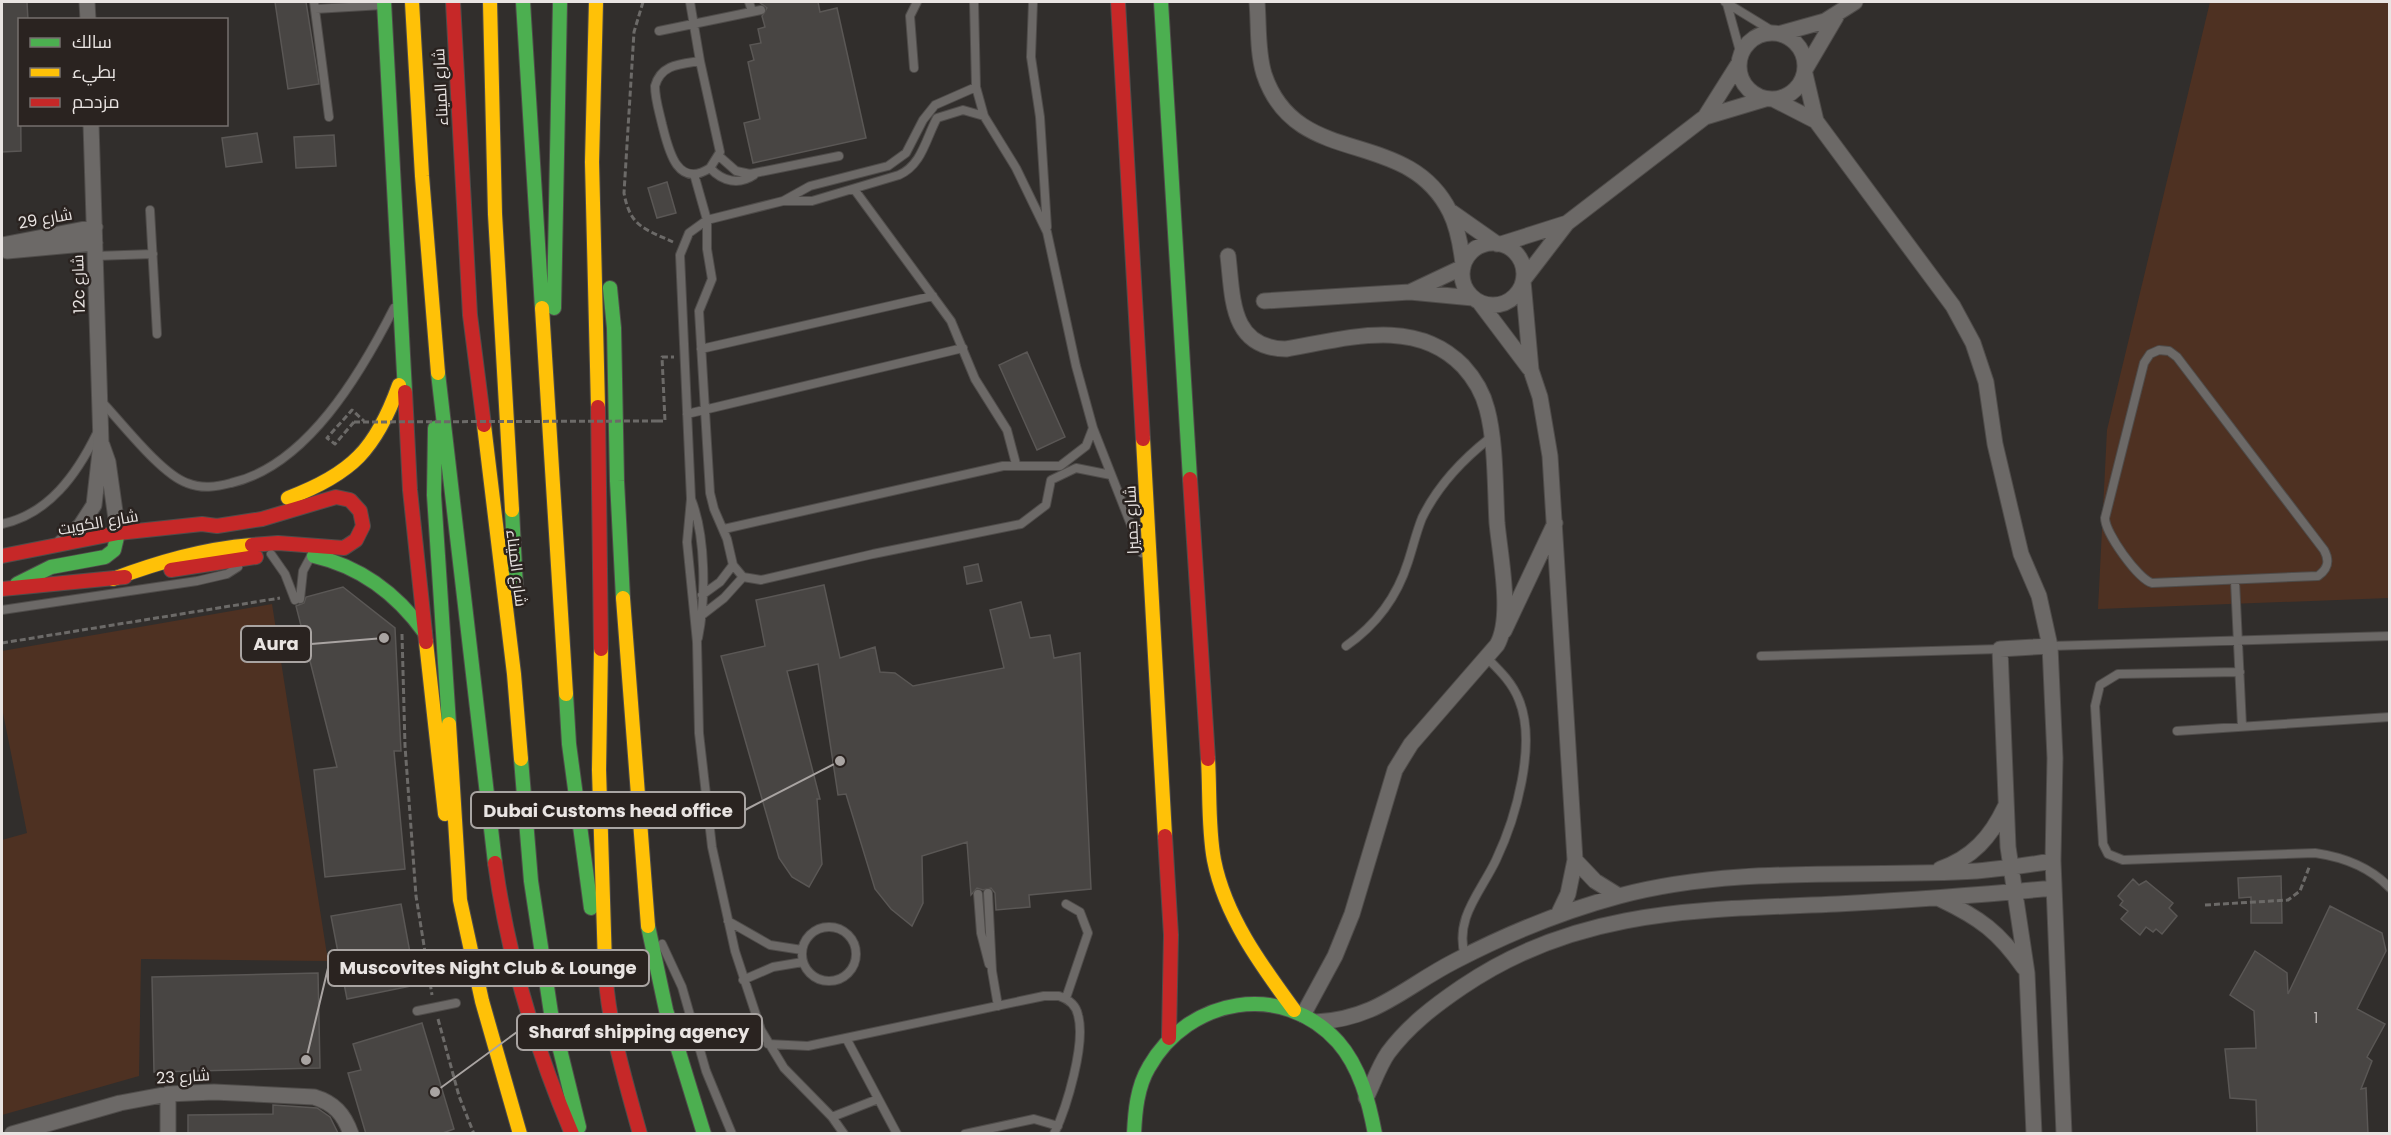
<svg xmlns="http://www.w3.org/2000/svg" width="2391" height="1135" viewBox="0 0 2391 1135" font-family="Poppins,Cairo,sans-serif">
  <rect width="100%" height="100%" fill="#312e2c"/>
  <path fill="#4e3122" d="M2210,2H2389V598L2098,609L2107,430Z
    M272,604L328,961L141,959L139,1076L2,1115V840L27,833L2,708V651Z"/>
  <path fill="#484543" stroke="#5a5755" stroke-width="1.5" d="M2,2H27L28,20H20L21,151L2,152Z
    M275,2H306L319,84L288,89Z
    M759,2H818L820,12L837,8L866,138L753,163L744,123L760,119L748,62L754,60L750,45L761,43L758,29L765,27L762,16L767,8Z
    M257,133L262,162L226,167L222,138Z
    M334,135L336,166L296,168L294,137Z
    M667,182L676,213L657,218L648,188Z
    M1027,352L1065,437L1037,450L999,365Z
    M978,564L982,581L967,584L964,567Z
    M824,585L840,658L875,647L880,672L895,673L913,686L1004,668L990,610L1021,602L1030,638L1050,635L1054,658L1080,653L1091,889L1029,895L1030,907L996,910L995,893L991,888L983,890L977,888L971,895L967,842L922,856L923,903L912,926L891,909L875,889L846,794L838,795L818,664L787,671L820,799H817L822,864L809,887L792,877L779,858L721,656L765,646L756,600Z
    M343,587L395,628L401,751H394L405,869L325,877L314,770L337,767L296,606L304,603L306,597Z
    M2281,876L2282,923H2251V897L2239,898L2238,878Z
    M2133,879L2139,885L2146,881L2173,903L2169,908L2177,916L2162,934L2156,929L2153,932L2146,927L2140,935L2121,919L2128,911L2120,905L2123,901L2118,896Z
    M401,904L416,985L347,999L331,916Z
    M2330,906L2382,933L2386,951L2357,1009L2385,1024L2367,1057L2372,1061L2361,1089L2366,1088L2368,1134H2257L2256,1100L2230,1098L2225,1049L2256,1048L2254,1011L2230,995L2255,951L2287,973L2288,994Z
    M318,973L320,1068L154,1072L152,977Z
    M422,1023L454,1129L440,1134H366L348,1073L361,1070L353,1044Z
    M273,1105L317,1108L330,1117L338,1133L188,1134V1115L273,1114Z"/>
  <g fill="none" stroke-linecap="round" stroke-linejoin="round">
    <defs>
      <path id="lane" d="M314,2L329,117
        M690,2L700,61
        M749,2L752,11
        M974,2L976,87L984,116L1016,168L1047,232L1076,366L1093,428L1142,553
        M1033,2L1031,57L1040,117L1047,227
        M1725,2L1774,32
        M1727,4L1741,55
        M315,9L383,5
        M659,31L761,10
        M700,61L720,152L710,168C676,190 668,147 662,124C659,111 655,99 655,86C661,64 681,64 700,61Z
        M914,68L910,16L917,2
        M719,156L736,171L750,174L839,156
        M710,168C723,182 739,185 754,175
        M694,174L707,220V249L712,279L699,311L710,493L714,509L727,539L733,565L743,577L761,580L873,554L1021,524L1046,505L1051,480L1076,468L1111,475
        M854,189L951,321L975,379L1007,430L1016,464
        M783,201H812L899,175C922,165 926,138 937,118L963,110L984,116
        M150,210L157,334
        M95,256L153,254
        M701,349L933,296
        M2159,350L2169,351L2177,357L2324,550C2330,561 2328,569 2318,576L2152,583C2138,579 2105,533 2105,518L2144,363L2150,354Z
        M102,402C122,423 161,474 187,483C202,489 216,487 231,483C307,466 361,373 394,308
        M687,414L963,348
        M691,499C706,536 706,599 698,638
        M2,524C49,514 77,474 97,433
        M724,529L1003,466H1060L1086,446L1093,428
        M271,554L285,574L295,600
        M2235,581L2242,726
        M702,595L720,582L733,565
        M300,599L303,571L311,556
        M2,610L197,581L227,574L238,567
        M702,615L724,598L743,577
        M1346,646C1376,625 1397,597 1408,562C1413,547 1416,533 1422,518C1438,485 1462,460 1490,438
        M2050,646L2390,636
        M1761,656L2000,649
        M2240,672L2118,674L2100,685L2095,706L2103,844L2108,854L2123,860L2315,853C2343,857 2369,866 2390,888
        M2177,731L2390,717
        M988,893L992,971L998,1006
        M978,894L981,933L989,964
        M728,921L770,945L802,950
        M802 954a27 27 0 1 1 54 0a27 27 0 1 1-54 0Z
        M662,944L682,987L706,1071L732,1134
        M1465,956C1454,918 1481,892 1496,860C1516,818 1537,744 1519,700C1512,682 1499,670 1486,657
        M743,980L773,967L803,962
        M1066,998L1088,933L1080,912L1066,904
        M417,1011L456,1003
        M846,1038L897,1134
        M768,1044L808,1046L1044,996H1059C1068,999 1076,1005 1078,1015C1086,1043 1067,1107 1054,1134
        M832,1117L878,1099
        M844,1134L832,1117L784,1068L761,1030L735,951L712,847L699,733L697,642L687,542L691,499L680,255L689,233L707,220L783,201L810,186L888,166L906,153L923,120L935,105L976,87
        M965,1134L1034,1119L1058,1126"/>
      <path id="street" d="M87,2L88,20
        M1257,2C1259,25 1257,51 1264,74C1296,171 1407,125 1450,212C1458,228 1461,247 1463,264
        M1739 66a33 33 0 1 1 66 0a33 33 0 1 1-66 0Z
        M1782,33L1825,21L1855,2
        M1806,68L1836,17
        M1805,74L1816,121L1953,306L1973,343L1986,382L1995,444L2021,554L2039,596L2050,646L2055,758L2053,861L2064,1134
        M1773,99L1816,121
        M1705,117L1765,99
        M1450,211L1497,244
        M1462 274a31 31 0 1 1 62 0a31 31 0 1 1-62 0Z
        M1501,244L1567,223
        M2,245L95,227
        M7,251L95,243
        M1228,256C1233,298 1230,348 1286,349C1345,339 1415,316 1463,366C1474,378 1483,393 1487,409C1496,442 1495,489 1497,523C1500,556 1513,617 1497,645L1411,744L1395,770L1352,914L1335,956L1303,1015
        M1524,279L1567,223L1705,117L1739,63
        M1523,281L1531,370L1540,397L1550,456L1575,860L1568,894L1558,915
        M1410,292L1463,267
        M1264,301L1410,292L1473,298
        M1480,303L1529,368
        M102,445L108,462L118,533
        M61,543L81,525L94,505L101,443L91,124
        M1504,631L1555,523
        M1575,860L1595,881L1619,896
        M1940,869C1972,858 1991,837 2005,807
        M1940,899C1980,918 1999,932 2024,968
        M1316,1022C1377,1019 1404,987 1455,961C1507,934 1563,911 1619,896C1735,865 1858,878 1977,871C2002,869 2028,865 2053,861
        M1366,1098C1373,1084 1379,1066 1388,1053C1408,1026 1434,1006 1462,987C1579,907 1702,910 1837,904C1910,900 1982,895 2054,888
        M12,1134L120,1103L168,1094L214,1092L314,1097C334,1103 344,1114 351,1134
        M168,1134V1094
        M2034,1134L2027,973L2008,847L2000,649L2050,646"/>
      <path id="fast" d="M384,2L405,392
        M523,2L542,308
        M1161,2L1190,479
        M610,288L614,328L617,481L623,598
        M554,308L560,2
        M438,373L495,863
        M435,428L434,495L449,724
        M512,510L516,587
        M314,556C362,567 397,594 425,633
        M17,584L51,567L105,557L114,550L118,533
        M566,694L569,744L591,908
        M521,759L531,881L551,1013L579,1127
        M648,926L666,1010L704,1134
        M1134,1134C1135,1112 1137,1087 1149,1067C1188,998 1282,980 1338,1042C1360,1067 1369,1102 1375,1134"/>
      <path id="slow" d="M412,2L422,176L438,373
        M490,2L495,214L512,510
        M596,2L592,162L598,407
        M542,308L566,694
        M484,425L514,674L521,759
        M1143,439L1165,836
        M288,498C352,474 376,449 399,385
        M113,579C159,562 203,549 252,545
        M623,598L648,926
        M426,642L445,814
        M601,649L599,770L605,965
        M449,724L460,900L482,1001L520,1134
        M1208,759C1210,792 1208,828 1214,860C1225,916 1261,965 1294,1010"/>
      <path id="jam" d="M453,2L470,315L484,425
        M1118,2L1143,439
        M405,392L410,490L426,642
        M598,407L601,649
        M1190,479L1208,759
        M2,556L118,533L202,524L217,526L262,519L336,497L350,500L360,511L363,526L356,540L344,548L278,543L252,545
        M171,570L256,557
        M2,589L125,577
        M1165,836L1171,935L1169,1038
        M495,863C508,957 535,1047 572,1134
        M605,965C607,1022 625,1079 640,1134"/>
    </defs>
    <use href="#lane" stroke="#4f4c4a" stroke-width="10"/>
    <use href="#street" stroke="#4f4c4a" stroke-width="17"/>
    <use href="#fast" stroke="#4f4c4a" stroke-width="16"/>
    <use href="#slow" stroke="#4f4c4a" stroke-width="16"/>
    <use href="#jam" stroke="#4f4c4a" stroke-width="16"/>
    <path stroke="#6c6a68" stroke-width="3" stroke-dasharray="6 3" stroke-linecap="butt" d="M643,2L634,32L624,193C630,227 645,229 673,242
      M657,421H665L662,357H674
      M354,422L335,444L327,438L352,410L364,421
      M402,634L405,746L416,896L432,995
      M2,643L280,598
      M2205,905L2288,900L2300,891L2310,865
      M438,1019L459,1096L474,1134"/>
    <use href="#lane" stroke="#6c6967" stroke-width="8"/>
    <use href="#street" stroke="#6c6967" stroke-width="15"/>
    <use href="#fast" stroke="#4caf50" stroke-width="14"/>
    <use href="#slow" stroke="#ffc107" stroke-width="14"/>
    <use href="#jam" stroke="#c62828" stroke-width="14"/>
    <path stroke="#6c6a68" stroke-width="3" stroke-dasharray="6 3" stroke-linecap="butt" d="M354,422L657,421"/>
  </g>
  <g text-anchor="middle" stroke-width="5" stroke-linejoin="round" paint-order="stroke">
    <g font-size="14" fill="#c1bcba">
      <text x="2316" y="1023">1</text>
    </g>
    <g font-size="16" fill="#e9e4e2" stroke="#2a2320">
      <text transform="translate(440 87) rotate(-93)" y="6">شارع الميناء</text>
      <text transform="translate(45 218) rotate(-10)" y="6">شارع 29</text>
      <text transform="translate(78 284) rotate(-92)" y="6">12c شارع</text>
      <text transform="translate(1131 520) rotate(-93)" y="6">شارع جميرا</text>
      <text transform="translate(98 522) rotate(-10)" y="6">شارع الكويت</text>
      <text transform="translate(517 568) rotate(83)" y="6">شارع الميناء</text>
      <text transform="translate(183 1076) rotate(-4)" y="6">شارع 23</text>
    </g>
  </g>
  <path fill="none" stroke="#a9a4a2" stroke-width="2" d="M384 638L311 644M840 761L745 810M306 1060L328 968M435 1092L517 1032"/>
  <g fill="#a9a4a2" stroke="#2a2320" stroke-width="2">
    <circle cx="384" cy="638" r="6"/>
    <circle cx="840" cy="761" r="6"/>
    <circle cx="306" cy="1060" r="6"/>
    <circle cx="435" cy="1092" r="6"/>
  </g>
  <g fill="#2a2320" stroke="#a9a4a2" stroke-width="2">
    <rect x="241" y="626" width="70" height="36" rx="6"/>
    <rect x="471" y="792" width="274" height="36" rx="6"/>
    <rect x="328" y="950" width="321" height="36" rx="6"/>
    <rect x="517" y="1014" width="245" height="36" rx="6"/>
  </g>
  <g font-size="18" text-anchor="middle" font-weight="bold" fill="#e9e4e2">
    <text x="276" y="650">Aura</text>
    <text x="608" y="817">Dubai Customs head office</text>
    <text x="488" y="974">Muscovites Night Club &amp; Lounge</text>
    <text x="639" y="1038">Sharaf shipping agency</text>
  </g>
  <rect width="2391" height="1135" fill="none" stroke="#e9e4e2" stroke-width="6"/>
  <rect x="18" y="18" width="210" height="108" fill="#2a2320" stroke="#76706e" stroke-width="1.5"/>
  <rect x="30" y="38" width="30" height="9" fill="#4caf50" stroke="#76706e" stroke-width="1.5"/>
  <text x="72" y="48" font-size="18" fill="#e9e4e2">سالك</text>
  <rect x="30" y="68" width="30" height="9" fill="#ffc107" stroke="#76706e" stroke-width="1.5"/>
  <text x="72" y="78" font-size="18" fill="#e9e4e2">بطيء</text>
  <rect x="30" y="98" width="30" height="9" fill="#c62828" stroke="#76706e" stroke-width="1.5"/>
  <text x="72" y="108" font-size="18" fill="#e9e4e2">مزدحم</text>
</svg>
